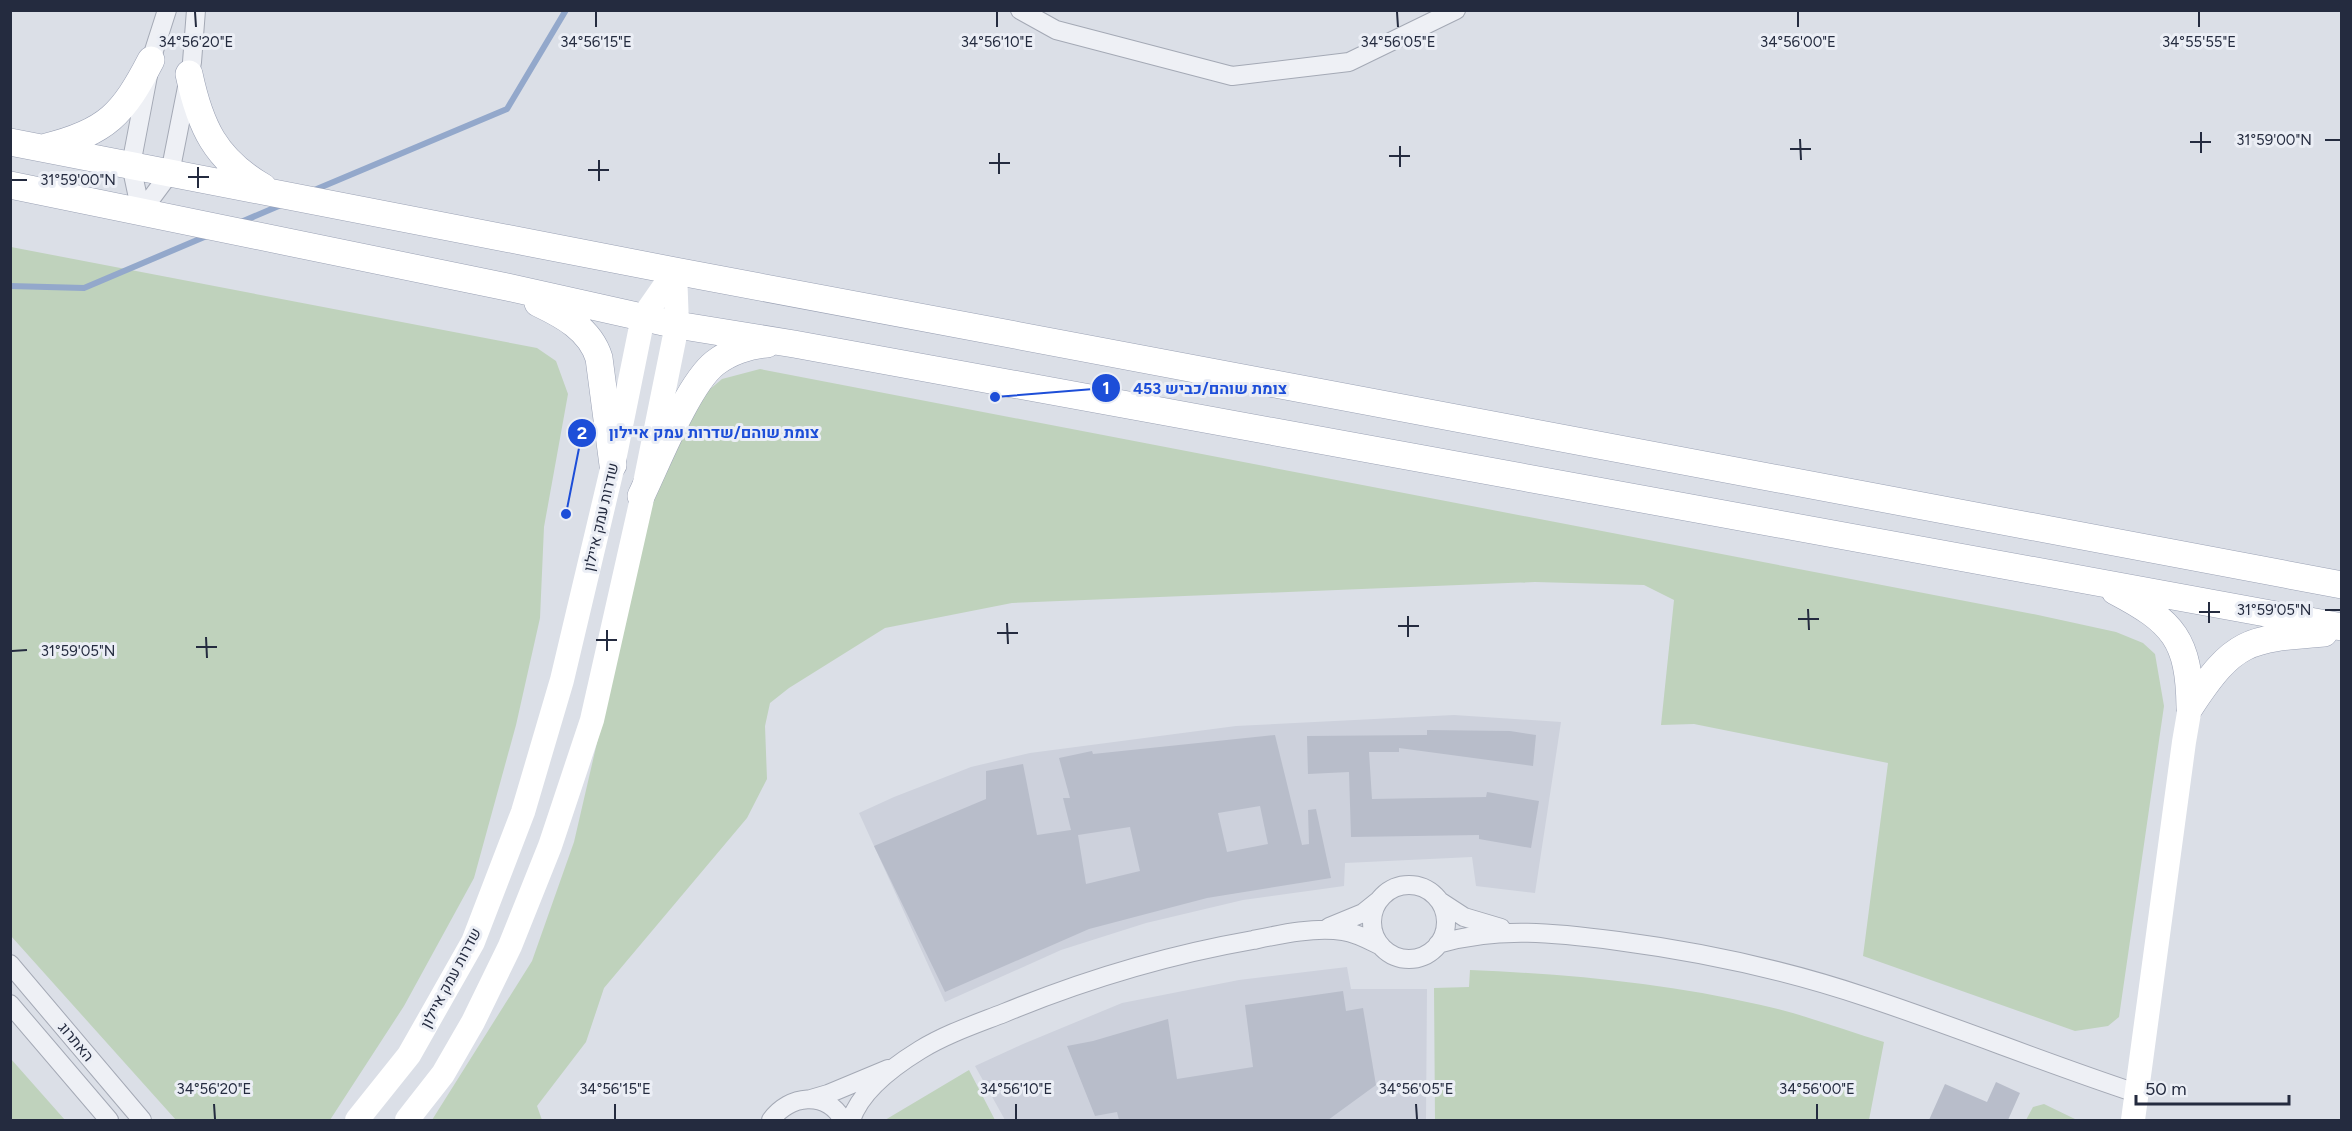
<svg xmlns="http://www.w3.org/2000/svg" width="2352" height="1131" viewBox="0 0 2352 1131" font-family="Figtree,Heebo,sans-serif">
  <rect width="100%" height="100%" fill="#dbdfe7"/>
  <path fill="#cdd1dc" d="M1454,715L1561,722L1535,893L1476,886L1472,857L1345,863L1344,886L1243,900L1146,923L1061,950L945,1002L859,813L894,797L971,767L1030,753L1236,726Z
    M1347,967L1351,989H1427L1426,1120H1005L975,1066L1023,1044L1122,1003L1239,980Z"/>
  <path fill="#bfd2bc" d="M11,247L537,348L556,361L568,394L544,527L540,618L516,725L474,878L404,1006L330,1120H176L11,936Z
    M760,369L2038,615L2116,632L2143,643L2155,654L2164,706L2119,1017L2108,1026L2075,1031L1863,956L1888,763L1694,724L1661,725L1674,600L1644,585L1535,582L1012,603L885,628L789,688L770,703L765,726L767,779L747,818L604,988L586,1042L537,1106L542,1120H432L532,961L574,842L652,505L688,417L703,395L722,379Z
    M1470,970C1568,974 1665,983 1761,1005C1803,1014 1843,1030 1884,1042L1869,1120H1435L1434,988L1469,987Z
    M10,1059H11L65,1120H11Z
    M969,1070L995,1120H885Z
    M2044,1104L2077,1120H2026L2033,1107Z"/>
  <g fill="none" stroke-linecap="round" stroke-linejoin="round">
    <path stroke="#93a8cb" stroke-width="6" d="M312,191L507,109L566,10
      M241,222L281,205
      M10,286L84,288L209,235"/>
  </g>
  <path fill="#b8bdca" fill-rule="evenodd" d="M1427,730L1510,731L1536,735L1533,766L1399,748V752H1369L1372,799L1486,797L1487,792L1539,801L1531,848L1479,839V835L1351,837L1349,772L1308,774L1307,736L1427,735Z
    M1275,735L1302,845L1309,844L1308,810L1316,809L1331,878L1207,898L1089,929L945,992L874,846L986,799V771L1023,764L1037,835L1071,830L1063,798H1070L1059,758L1092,751L1093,754ZM1260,806L1268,844L1227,852L1218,813ZM1130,827L1140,871L1086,884L1078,835Z
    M1343,991L1346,1011L1363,1008L1376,1085L1328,1120H1119L1117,1112L1095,1116L1067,1046L1093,1041L1168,1019L1177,1079L1253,1067L1245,1005Z
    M1996,1082L2020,1093L2008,1120H1929L1945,1084L1987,1102Z"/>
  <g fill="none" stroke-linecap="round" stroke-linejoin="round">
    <defs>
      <path id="street" d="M1020,10L1056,30L1232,76L1349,62L1456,10
        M141,212L170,173L192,62L196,10
        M141,212L131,165L151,60L167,10
        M1372 922a37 37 0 1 1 74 0a37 37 0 1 1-74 0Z
        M1441,902L1464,917L1501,928
        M1329,927L1363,913L1378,901
        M1438,944C1497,926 1558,933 1618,941C1702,952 1786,970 1866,997C1957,1027 2045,1063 2136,1093
        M10,964L142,1120
        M10,1004L109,1120
        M811,1099L828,1094L888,1069
        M771,1120C789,1095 826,1090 843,1120
        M851,1120C861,1090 894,1066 920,1050C946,1034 976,1024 1004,1013C1084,980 1167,955 1253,940C1282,934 1314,927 1343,931C1357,933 1369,940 1381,946"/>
      <path id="primary" d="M189,74C200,126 215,159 263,187
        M10,142L675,271L2342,585
        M46,147C107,132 123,114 151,60
        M10,185L507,287L677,325L794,344L2342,627
        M538,303C563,315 590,329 599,358L613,465
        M641,496C657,463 688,384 715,363C729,352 749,345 767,344
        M2115,591C2174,622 2189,640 2190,707
        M2190,707C2234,640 2247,639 2324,633"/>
    </defs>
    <use href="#street" stroke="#a4a9b5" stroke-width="20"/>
    <use href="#primary" stroke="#9aa1b4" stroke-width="28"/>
    <use href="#street" stroke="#eef0f5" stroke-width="18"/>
    <path stroke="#fff" stroke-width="24" d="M357,1120L409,1055L473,942L523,812L562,680L613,465L643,317L675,271
      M407,1120L443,1074L473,1022L510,946L550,846L592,720L641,503L677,325L675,271
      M2133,1120L2184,742L2190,707"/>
    <use href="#primary" stroke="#fff" stroke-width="27"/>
  </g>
  <path fill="none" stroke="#242b3f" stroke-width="2" d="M195,12L196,27M596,12V27M997,12V27M1397,12L1398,27M1798,12V27M2199,12V27M2201,132V153M1800,139L1801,160M2325,140H2340M2190,142H2211M1400,146V167M1790,149H1811M999,153V174M1389,156H1410M599,160V181M989,163H1010M198,167V188M588,170H609M188,177H209M12,180H27M2209,602V623M1808,609L1809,630M2325,610H2340M2199,612H2220M1408,616V637M1798,619H1819M1007,623L1008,644M1398,626H1419M607,630V651M997,633H1018M206,637L207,658M596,640H617M196,647H217M12,651L27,650M214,1104L215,1119M615,1104V1119M1016,1104V1119M1416,1104L1417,1119M1817,1104V1119"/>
  <g text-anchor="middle" stroke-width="6" stroke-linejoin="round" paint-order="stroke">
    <g font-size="15" fill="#242b3f" stroke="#ebeef5">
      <text transform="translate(601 517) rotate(-77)" y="5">שדרות עמק איילון</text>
      <text transform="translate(451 978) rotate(-62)" y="5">שדרות עמק איילון</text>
      <text transform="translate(76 1042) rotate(50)" y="5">האתרוג</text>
    </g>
  </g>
  <g font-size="15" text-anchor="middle" fill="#242b3f" stroke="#ebeef5" stroke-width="6" stroke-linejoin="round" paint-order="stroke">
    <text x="196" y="47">34°56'20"E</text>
    <text x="596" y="47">34°56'15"E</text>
    <text x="997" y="47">34°56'10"E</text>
    <text x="1398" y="47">34°56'05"E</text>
    <text x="1798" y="47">34°56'00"E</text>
    <text x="2199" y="47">34°55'55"E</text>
    <text x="2274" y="145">31°59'00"N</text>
    <text x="78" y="185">31°59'00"N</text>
    <text x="2274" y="615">31°59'05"N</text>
    <text x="78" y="656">31°59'05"N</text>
    <text x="214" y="1094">34°56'20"E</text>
    <text x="615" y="1094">34°56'15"E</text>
    <text x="1016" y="1094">34°56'10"E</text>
    <text x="1416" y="1094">34°56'05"E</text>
    <text x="1817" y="1094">34°56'00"E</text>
  </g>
  <path fill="none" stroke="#1d4ed8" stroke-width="2" d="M995 397L1106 388M566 514L582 433"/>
  <g fill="#1d4ed8" stroke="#ebeef5" stroke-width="2">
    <circle cx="995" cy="397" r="6"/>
    <circle cx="566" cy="514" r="6"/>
    <circle cx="1106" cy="388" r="15"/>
    <circle cx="582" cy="433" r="15"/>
  </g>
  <g font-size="18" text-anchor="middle" font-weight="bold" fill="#fff">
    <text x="1106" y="394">1</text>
    <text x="582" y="439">2</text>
  </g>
  <g font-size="16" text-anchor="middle" font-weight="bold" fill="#1d4ed8" stroke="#ebeef5" stroke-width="6" stroke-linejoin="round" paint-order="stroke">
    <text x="1210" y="394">צומת שוהם/כביש 453</text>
    <text x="714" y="438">צומת שוהם/שדרות עמק איילון</text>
  </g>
  <rect width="2352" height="1131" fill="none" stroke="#242b3f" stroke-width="24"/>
  <path d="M2136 1095v9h153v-9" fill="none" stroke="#242b3f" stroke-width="3"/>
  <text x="2145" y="1095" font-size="18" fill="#242b3f" stroke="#ebeef5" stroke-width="4.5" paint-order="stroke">50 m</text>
</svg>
